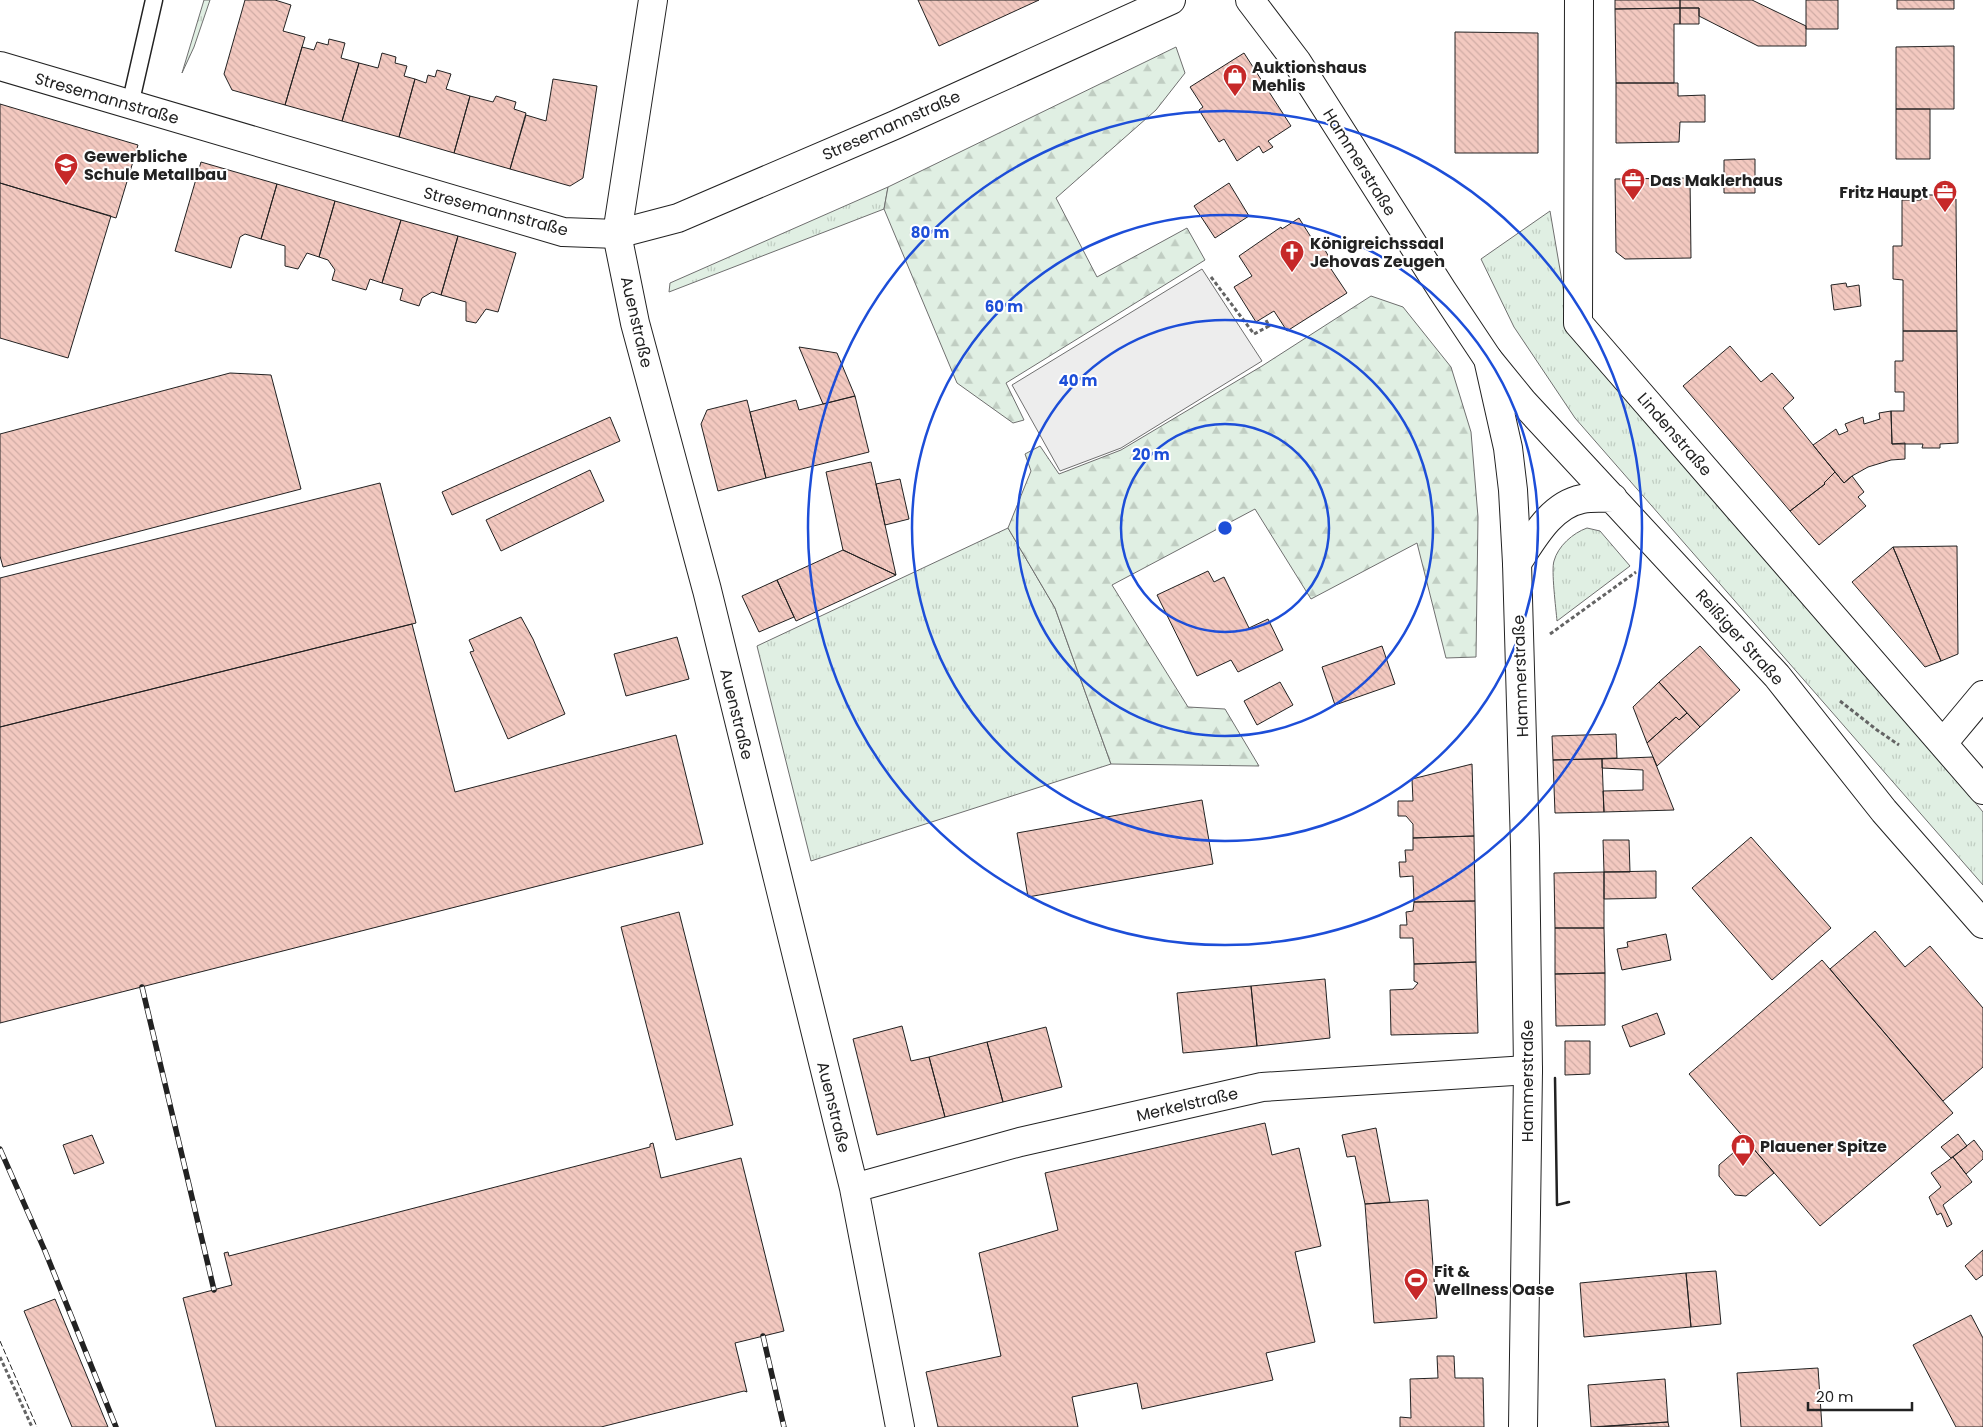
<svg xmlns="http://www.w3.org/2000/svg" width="1983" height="1427" viewBox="0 0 1983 1427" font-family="Poppins,sans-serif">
  <defs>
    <pattern id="grass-tufts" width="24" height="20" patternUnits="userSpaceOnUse" patternTransform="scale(1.25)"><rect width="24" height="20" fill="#e0efe3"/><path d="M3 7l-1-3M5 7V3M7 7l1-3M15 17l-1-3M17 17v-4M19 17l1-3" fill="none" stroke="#c0cdc2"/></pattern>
    <pattern id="forest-firs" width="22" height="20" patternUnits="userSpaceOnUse" patternTransform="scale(1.25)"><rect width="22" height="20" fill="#e0efe3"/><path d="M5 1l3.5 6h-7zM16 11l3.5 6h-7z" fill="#c0cdc2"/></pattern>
    <pattern id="building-back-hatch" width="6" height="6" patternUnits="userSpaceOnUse" patternTransform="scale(1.25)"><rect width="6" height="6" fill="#f3c9c0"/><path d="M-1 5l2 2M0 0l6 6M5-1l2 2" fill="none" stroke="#d0aca5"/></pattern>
  </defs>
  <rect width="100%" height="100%" fill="#fff"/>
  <path fill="url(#grass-tufts)" stroke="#6f6f6f" d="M204,0H210L194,47L182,73Z
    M888,187L884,209L669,292L670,283Z
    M1550,211L1570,328L1808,600L1983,812V885L1575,418L1514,327L1481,259Z
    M1008,528L1055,608L1111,764L811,861L757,646Z
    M1587,528L1600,531L1630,566L1557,621C1556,609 1551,570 1554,561C1558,546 1573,533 1587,528Z"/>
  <path fill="url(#forest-firs)" stroke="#6f6f6f" d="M1176,47L1185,73L1156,110L1056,198L1097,277L1187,228L1205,260L1006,383L1024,420L1013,423L957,383L884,209L888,187Z
    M1371,296L1403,307L1451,367L1471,432L1478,517L1476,657L1446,658L1417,543L1311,599L1255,509L1112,585L1188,707L1225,709L1259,766L1111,764L1055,608L1008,528L1031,471L1025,454L1040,446L1059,474L1121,450L1262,366Z"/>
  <path fill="#ededed" stroke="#6f6f6f" d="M1202,269L1262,361L1121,448L1060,471L1012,385Z"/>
  <path fill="url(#building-back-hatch)" stroke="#222" d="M245,0H275L291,5L283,31L305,37L285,105L232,90L224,74Z
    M918,0H1039L939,46Z
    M1615,0H1680V8L1615,9Z
    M1680,0H1752L1806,26V46H1758L1699,16V8H1680Z
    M1806,0H1838V29H1806Z
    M1897,0H1954V9H1897Z
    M1680,8H1699V24H1680Z
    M1680,8V24H1674V83H1616L1615,9Z
    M1455,32L1538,33V153H1455Z
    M329,39L345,43L341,58L359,63L342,121L285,105L302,47L314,50L317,42L328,45Z
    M1954,46V109H1896V47Z
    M382,53L396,57L395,63L407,66L404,76L415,79L399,137L342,121L359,63L378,68Z
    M1244,53L1291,126L1268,141L1273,147L1263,153L1259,146L1237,161L1224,139L1219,142L1199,110L1203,107L1190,87Z
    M437,70L451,74L446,89L470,96L454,153L399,137L415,79L426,83L428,75L435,77Z
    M553,79L597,86L583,178L570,186L510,169L526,115L546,121Z
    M1616,83H1678V96L1705,95V122H1680L1679,142L1616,143Z
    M470,96L493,102L496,96L516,102L514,109L526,113L510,169L454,153Z
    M0,104L138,145L116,218L0,183Z
    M1896,109H1930V159H1896Z
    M1755,159V193H1724V160Z
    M201,162L277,184L261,239L245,234L240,237L231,268L175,251Z
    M1690,178L1691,258L1625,259L1616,252L1615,179Z
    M0,183L111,216L68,358L0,338Z
    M1229,183L1249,216L1215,238L1194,206Z
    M277,184L335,201L319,257L307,253L298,269L285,266V246L261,239Z
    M1921,195H1937V199H1956L1957,331H1903V280L1893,279V246H1902V200H1921Z
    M335,201L401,220L382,283L370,279L366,290L332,280L335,270L328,260L319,257Z
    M1299,218L1314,242L1319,240L1335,267L1331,269L1347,293L1287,331L1274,311L1256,322L1234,287L1252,276L1239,256L1281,227L1282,229Z
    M401,220L458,236L441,295L432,292L422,298L419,306L400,300L403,289L382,283Z
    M458,236L516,253L498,312L486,309L476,323L466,321V302L441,295Z
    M1846,283L1847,287L1859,285L1861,306L1834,310L1831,285Z
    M1903,331H1957L1958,443L1940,444V448H1922L1923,444H1892L1891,411H1904V392H1895V361H1903Z
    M1730,346L1761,382L1772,373L1794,398L1783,408L1835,472L1824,483L1825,484L1790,511L1683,386Z
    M799,347L837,353L855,396L823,404Z
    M230,373L271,375L301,489L3,567L0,556V434Z
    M855,396L869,452L766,478L750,412L796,400L799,410Z
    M747,400L766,478L718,491L701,424L707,410Z
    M1891,411L1892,444L1905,443V459L1891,460L1868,467L1852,476L1844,483L1813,445L1836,429L1839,435L1848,431L1845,424L1863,417L1864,424L1880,419L1879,413Z
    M610,417L620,441L452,515L442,492Z
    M871,462L876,484L896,575L843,550L826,472Z
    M590,470L604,501L501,551L486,520Z
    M1835,472L1844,483L1852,476L1864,492L1858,497L1866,506L1819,545L1790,511L1825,484L1824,483Z
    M900,479L909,519L885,525L876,484Z
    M380,483L416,623L0,727V578Z
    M1957,546L1958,654L1941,661L1893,547Z
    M1893,547L1941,661L1925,667L1852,582Z
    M843,550L896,575L796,621L777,580Z
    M1208,571L1214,582L1224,577L1249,628L1268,619L1283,650L1238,672L1231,660L1197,676L1157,595Z
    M777,580L794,617L759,632L742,596Z
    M521,617L533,639L565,714L508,739L470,652L474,651L469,640Z
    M412,624L455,792L676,735L703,844L0,1023V727Z
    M677,637L689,679L626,696L614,654Z
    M1382,646L1395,684L1335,705L1322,667Z
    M1700,646L1740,690L1700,727L1659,682Z
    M1280,682L1293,705L1257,725L1244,701Z
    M1659,682L1687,713L1679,720L1676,717L1647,743L1633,707Z
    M1687,713L1700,727L1657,766L1647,743L1676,717L1679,720Z
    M1616,734L1617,758L1553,760L1552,736Z
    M1653,757L1674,810L1604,812L1603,791L1643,790V770L1602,768V759Z
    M1602,759L1604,812L1555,813L1553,760Z
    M1472,764L1474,836L1413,838V824L1406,816H1398V801H1413L1412,779Z
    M1202,800L1213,864L1028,897L1017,833Z
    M1474,836L1475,901L1414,902L1413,876L1400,877L1399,862H1406L1405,850H1413V838Z
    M1751,837L1831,928L1772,980L1692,888Z
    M1603,840H1629L1630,872H1604Z
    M1656,871V898L1604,899V872Z
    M1604,872V928H1555L1554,873Z
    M1475,901L1476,962L1414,964L1413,938H1400V925H1407L1406,912L1413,911L1414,902Z
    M679,912L733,1125L676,1140L621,927Z
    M1555,928H1604L1605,973L1555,974Z
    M1875,931L1905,967L1930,946L1983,1008V1067L1943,1101L1830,969Z
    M1666,934L1671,960L1622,970L1617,949L1628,947L1627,942Z
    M1822,960L1953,1113L1820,1226L1689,1074Z
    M1476,962L1478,1033L1391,1035L1390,990L1413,989L1418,983L1414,981V964Z
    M1605,973V1025L1556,1026L1555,974Z
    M1325,979L1330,1038L1257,1046L1251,986Z
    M1251,986L1257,1046L1183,1053L1177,993Z
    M1657,1013L1665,1034L1630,1047L1622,1026Z
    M902,1026L911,1061L929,1057L945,1117L877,1135L853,1039Z
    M1046,1027L1062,1087L1003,1102L987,1042Z
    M1565,1041H1590V1074L1565,1075Z
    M987,1042L1003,1102L945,1117L929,1057Z
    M1265,1123L1272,1155L1299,1148L1321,1246L1295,1252L1315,1342L1266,1353L1273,1380L1142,1409L1137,1383L1072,1397L1078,1427H938L926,1372L1001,1356L979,1253L1058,1230L1045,1173Z
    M1376,1128L1390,1202L1365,1204L1355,1156L1347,1157L1342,1135Z
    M1958,1134L1967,1146L1951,1158L1941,1147Z
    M92,1135L104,1163L74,1174L63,1145Z
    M1974,1140L1983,1152V1159L1966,1174L1953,1157Z
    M1747,1141L1774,1173L1746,1196L1735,1195L1719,1176V1165Z
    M653,1143L661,1178L741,1158L784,1331L735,1343L747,1392L744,1391L601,1427H216L183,1298L232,1285L224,1253L228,1252L229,1256L650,1147V1144Z
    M1953,1157L1972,1182L1943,1205L1952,1224L1947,1227L1941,1213L1937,1215L1929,1197L1941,1187L1931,1173Z
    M1428,1200L1437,1318L1374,1323L1365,1204Z
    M1983,1250V1275L1976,1280L1965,1266Z
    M1716,1271L1721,1324L1691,1327L1686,1273Z
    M1686,1273L1691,1327L1584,1337L1580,1283Z
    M55,1299L108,1427H72L24,1311Z
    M1971,1315L1983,1338V1427H1956L1913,1345Z
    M1437,1356H1454L1455,1378H1483L1484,1427H1400V1417L1411,1418L1410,1379L1438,1378Z
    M1818,1368L1822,1427H1741L1737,1373Z
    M1665,1379L1668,1422L1591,1427L1588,1385Z
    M1668,1422L1669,1427H1599Z"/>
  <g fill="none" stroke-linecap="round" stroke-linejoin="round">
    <defs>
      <path id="service" d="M130,105L154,0"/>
      <path id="minor" d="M653,0L617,234L635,323L707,590L854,1188L900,1427
        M1579,0L1578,323L1983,790
        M1943,743L1983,695
        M854,1188L1020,1142L1262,1087L1528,1070"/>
      <path id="tertiary" d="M1488,359L1523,402L1777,676L1884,811L1983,924
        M1517,563C1533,539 1551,505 1582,499C1592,497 1602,498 1613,498"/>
      <path id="primary" d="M1250,0L1297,62L1442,290L1488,359L1508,448L1513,490L1517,563L1525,846L1528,1070L1523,1427
        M0,66L563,232L617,234L678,218L895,125L1171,0"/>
    </defs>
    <use href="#service" stroke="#222" stroke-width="19"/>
    <use href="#minor" stroke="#222" stroke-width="30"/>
    <use href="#tertiary" stroke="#222" stroke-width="30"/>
    <use href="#primary" stroke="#222" stroke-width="30"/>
    <path stroke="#646464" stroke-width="3" stroke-dasharray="4 2.5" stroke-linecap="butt" d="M1211,277L1254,334L1269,326L1265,318
      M1550,634L1636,572
      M1840,701L1877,730L1899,745
      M0,1357L32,1427"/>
    <use href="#service" stroke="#fff" stroke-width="16"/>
    <use href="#minor" stroke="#fff" stroke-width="28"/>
    <use href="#tertiary" stroke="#fff" stroke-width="28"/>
    <use href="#primary" stroke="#fff" stroke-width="28"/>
    <defs>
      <path id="rail" d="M142,987L214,1290
        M0,1149L45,1251L116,1427
        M763,1336L784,1427"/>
    </defs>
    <use href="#rail" stroke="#222" stroke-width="5.5"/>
    <use href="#rail" stroke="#fff" stroke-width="4" stroke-dasharray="11" stroke-linecap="butt"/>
    <path stroke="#222" stroke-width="1" stroke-dasharray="6 2.5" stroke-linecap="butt" d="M0,1341L37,1427"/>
    <path stroke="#222" stroke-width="2.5" d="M1555,1078L1557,1205L1569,1202"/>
  </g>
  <g fill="none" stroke="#1d4ed8" stroke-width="2.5">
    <circle cx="1225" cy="528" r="104"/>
    <circle cx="1225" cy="528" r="208"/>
    <circle cx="1225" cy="528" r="313"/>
    <circle cx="1225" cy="528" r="417"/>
  </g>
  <defs>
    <symbol id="shop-pin" viewBox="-11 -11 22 30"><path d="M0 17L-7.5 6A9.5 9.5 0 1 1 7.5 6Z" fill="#c62828" stroke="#fff"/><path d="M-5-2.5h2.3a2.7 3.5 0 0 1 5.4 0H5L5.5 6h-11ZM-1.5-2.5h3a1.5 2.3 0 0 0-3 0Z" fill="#fff"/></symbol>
    <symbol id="university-pin" viewBox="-11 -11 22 30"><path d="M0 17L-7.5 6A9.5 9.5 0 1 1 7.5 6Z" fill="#c62828" stroke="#fff"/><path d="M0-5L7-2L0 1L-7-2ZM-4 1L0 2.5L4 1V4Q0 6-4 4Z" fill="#fff"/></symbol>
    <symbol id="office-pin" viewBox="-11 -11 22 30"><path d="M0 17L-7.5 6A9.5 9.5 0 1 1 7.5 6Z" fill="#c62828" stroke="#fff"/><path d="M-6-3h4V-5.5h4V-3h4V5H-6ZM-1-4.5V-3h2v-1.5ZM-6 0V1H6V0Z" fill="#fff"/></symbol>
    <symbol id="church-pin" viewBox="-11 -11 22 30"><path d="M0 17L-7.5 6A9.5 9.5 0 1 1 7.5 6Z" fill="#c62828" stroke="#fff"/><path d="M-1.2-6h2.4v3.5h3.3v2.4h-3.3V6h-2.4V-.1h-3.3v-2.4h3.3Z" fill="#fff"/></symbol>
    <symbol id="stadium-pin" viewBox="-11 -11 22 30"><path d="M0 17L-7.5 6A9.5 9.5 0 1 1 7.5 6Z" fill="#c62828" stroke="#fff"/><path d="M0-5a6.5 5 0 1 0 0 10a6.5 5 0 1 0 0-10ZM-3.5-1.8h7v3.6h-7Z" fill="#fff"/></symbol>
  </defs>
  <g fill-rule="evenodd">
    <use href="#shop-pin" x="1221" y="62" width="28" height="38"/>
    <use href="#university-pin" x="52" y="151" width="28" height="38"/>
    <use href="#office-pin" x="1619" y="166" width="28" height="38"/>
    <use href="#office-pin" x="1931" y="178" width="28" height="38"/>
    <use href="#church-pin" x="1278" y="238" width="28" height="38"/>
    <use href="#shop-pin" x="1729" y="1132" width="28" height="38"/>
    <use href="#stadium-pin" x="1402" y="1266" width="28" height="38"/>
  </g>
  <g text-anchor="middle" stroke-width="4" stroke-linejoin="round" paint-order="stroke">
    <g font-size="16" font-weight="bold" fill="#222" stroke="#fff" text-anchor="start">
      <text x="1252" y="73">Auktionshaus<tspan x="1252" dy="18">Mehlis</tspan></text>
      <text x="84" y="162">Gewerbliche<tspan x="84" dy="18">Schule Metallbau</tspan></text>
      <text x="1650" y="186">Das Maklerhaus</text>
      <text x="1928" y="198" text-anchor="end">Fritz Haupt</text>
      <text x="1310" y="249">Königreichssaal<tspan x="1310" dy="18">Jehovas Zeugen</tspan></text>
      <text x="1760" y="1152">Plauener Spitze</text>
      <text x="1434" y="1277">Fit &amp;<tspan x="1434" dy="18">Wellness Oase</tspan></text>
    </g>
    <g font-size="16" fill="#222" stroke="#fff">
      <text transform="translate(107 98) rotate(16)" y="6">Stresemannstraße</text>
      <text transform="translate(891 125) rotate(-24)" y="6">Stresemannstraße</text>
      <text transform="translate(1360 162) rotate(58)" y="6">Hammerstraße</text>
      <text transform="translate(496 211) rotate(15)" y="6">Stresemannstraße</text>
      <text transform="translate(637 322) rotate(77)" y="6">Auenstraße</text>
      <text transform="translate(1675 434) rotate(49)" y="6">Lindenstraße</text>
      <text transform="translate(1740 637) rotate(48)" y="6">Reißiger Straße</text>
      <text transform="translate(1520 676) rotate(-92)" y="6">Hammerstraße</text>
      <text transform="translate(737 714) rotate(76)" y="6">Auenstraße</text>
      <text transform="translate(1527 1081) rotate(-90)" y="6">Hammerstraße</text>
      <text transform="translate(1187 1104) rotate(-13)" y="6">Merkelstraße</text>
      <text transform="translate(834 1107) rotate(76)" y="6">Auenstraße</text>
    </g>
  </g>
  <circle cx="1225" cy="528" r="8" fill="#1d4ed8" stroke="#fff" stroke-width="2.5"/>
  <g font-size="15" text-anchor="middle" font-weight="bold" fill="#1d4ed8" stroke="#fff" stroke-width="4" stroke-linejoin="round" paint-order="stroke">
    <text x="930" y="238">80 m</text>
    <text x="1004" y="312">60 m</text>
    <text x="1078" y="386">40 m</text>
    <text x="1151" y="460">20 m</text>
  </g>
  <path d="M1808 1402v8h104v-8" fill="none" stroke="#222222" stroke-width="2.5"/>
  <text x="1816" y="1402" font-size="15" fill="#222222" stroke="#ffffff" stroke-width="4" paint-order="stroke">20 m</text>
</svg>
